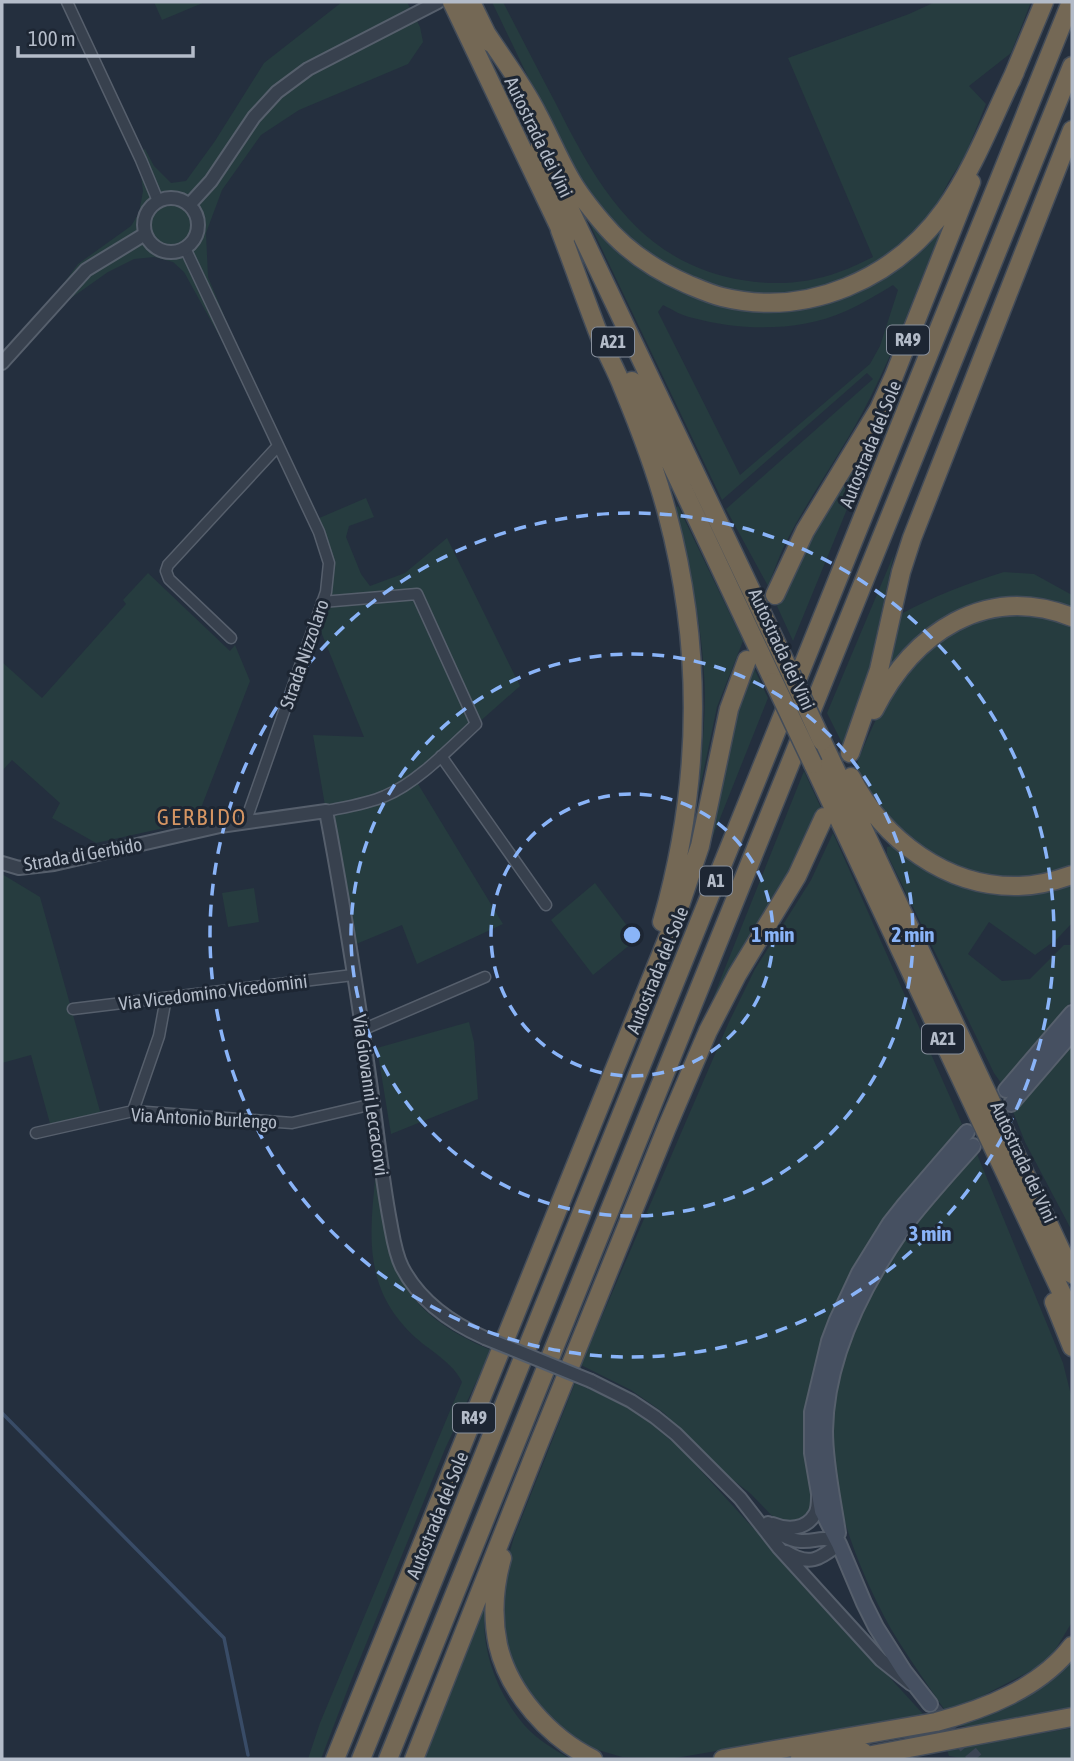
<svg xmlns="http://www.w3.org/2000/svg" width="1074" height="1761" viewBox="0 0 1074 1761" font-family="'Asap Condensed',sans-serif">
  <rect width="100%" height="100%" fill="#242f3e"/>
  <path fill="#263c3f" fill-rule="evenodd" d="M154,2H205L162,20Z
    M342,2H407L420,27L423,42L408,64L299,110L261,135L222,190L206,233L208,277L273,433L184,272L173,262L154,257L134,259L108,272L33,325L78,264L131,226L139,213L143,191L138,152L145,149L154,166L171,183L186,181L215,141L264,63Z
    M492,2H503C520,35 537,68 555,102C594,179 633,252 723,276C762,286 801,286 839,272C851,268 862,262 873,257L788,58L909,14L935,2H1031L1011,53L969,86L986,104L965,156L949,181L935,208L904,243L860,273L806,293L756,296L703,285L655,260L614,225L579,177L565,154Z
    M588,220L615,244L671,285L818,303L940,224L943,226C919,283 898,343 870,398C845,448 812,492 786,542C779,556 774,571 768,586L726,509L873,379L867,373L722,500ZM893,285L898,290L880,346L870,364L740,475L658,312L663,305C673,310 682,316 693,318C742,331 799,332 846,311C862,304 878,294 893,285Z
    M888,409L793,641L777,606L795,562Z
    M366,498L374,517L349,526L346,537L361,574L370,586L405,573L447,538L520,686L415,779L503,924L417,964L402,925L349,947L313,735L364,737L319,627L330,591L317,519Z
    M678,506L743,641L717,707L699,793C701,754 707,713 704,674C701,617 688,563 675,508Z
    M894,554L862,702L843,745L827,713Z
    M1004,572L1034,574L1072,595V613L976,605L956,612L940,620L927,631L890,672H884L901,614C934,596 968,583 1004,572Z
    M148,573L230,651L235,645L250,681L196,821L96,843L52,818L60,803L12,760L2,771V662L42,698L126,604L123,600Z
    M1022,612L1072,625V868L1027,880L976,876L928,854L889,822L871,796L856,766C878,711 901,659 955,630C961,626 967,621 974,619C988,614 1007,614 1022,612Z
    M753,666L768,698L699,871L730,730Z
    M804,771L821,808C790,874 752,937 713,998Z
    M833,833L962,1124L860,1259L839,1298L824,1335L813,1377L807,1413L814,1502C807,1522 796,1523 778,1522L751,1494L719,1469L664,1413L631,1390L581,1365L728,1024L755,969L811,880Z
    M891,846L895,847L936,872L1072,883V923L1057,939L1035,955L989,922L968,954L1002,981L1030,979L1064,945H1072V1001L1001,1083L994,1073L887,854V847Z
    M2,874L40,897L103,1122L51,1127L31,1055L2,1063Z
    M595,883L637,939L593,975L551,920Z
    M254,888L259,922L228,927L222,893Z
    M469,1022L474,1042L478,1099L391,1134L377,1048Z
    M1072,1038V1231L1025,1142L1012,1109Z
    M977,1154L1063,1363L1072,1399V1622L1048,1662L963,1706L944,1709C926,1682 907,1656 891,1629C855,1564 823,1480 832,1405C841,1338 878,1276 917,1223C935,1199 957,1177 977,1154Z
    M376,1172C381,1201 383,1234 393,1262C410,1308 448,1332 491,1350L445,1449L349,1686L321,1759H308L320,1723L462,1382C453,1363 432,1352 416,1338C363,1290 369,1236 376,1172Z
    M575,1383L617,1401L649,1422L681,1449L924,1715L670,1759L622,1757L598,1750L574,1739L550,1720L516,1675L508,1655L500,1611L506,1565L514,1537Z
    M487,1598C477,1643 496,1693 526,1727C538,1740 555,1750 570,1759H420Z
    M1072,1656V1708L984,1726H941Z
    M1072,1728V1759H966L949,1756L947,1750Z"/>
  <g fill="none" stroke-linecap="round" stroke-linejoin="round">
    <path stroke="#394c67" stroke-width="3.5" d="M2,1413L224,1638L248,1755"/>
    <path stroke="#3a4453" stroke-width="14" stroke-dasharray="14 7" stroke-linecap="butt" d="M930,1704L976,1759"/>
    <defs>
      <path id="minor" d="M67,2L141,160L158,201
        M185,248L319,532L329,563L326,592L245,823
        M322,602L417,594L476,724C451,747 417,783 385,796C367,804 346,807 326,811
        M231,638L169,579L166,571L168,565L278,446
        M441,756L546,905
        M73,1009L353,975
        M362,1030L485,977
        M133,1111L159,1036L166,998
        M36,1133L133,1111L292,1123L373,1104"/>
      <path id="tertiary" d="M144 225a27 27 0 1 1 54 0a27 27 0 1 1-54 0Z
        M189,205L211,181L254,117L277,92L308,69L438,2
        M2,363L86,270L145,234
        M2,863L19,868L54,864L220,826L326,811C345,910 360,1010 374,1110C379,1147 383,1184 390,1221C393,1237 395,1253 402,1267C420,1302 451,1323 485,1338
        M591,1381L631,1401L655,1417L676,1434L740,1498L779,1548L881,1660L911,1684
        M768,1523C777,1532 787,1540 801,1541C819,1542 820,1534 839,1544C819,1560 809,1566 786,1552
        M773,1524C787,1530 806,1530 815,1514C818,1509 818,1502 818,1497"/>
      <path id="secondary" d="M1006,1090L1072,1013
        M1011,1104L1072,1033
        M838,1533C833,1499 825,1465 825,1431C826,1359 862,1287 903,1228C924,1200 949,1173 973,1146
        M930,1704L904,1671L876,1627L864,1603L839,1544L822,1511L812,1453V1412L829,1341L837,1320L859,1273L890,1223L905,1204L967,1132"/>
      <path id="motorway" d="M452,2L565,239
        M471,2L491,43
        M486,33C503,59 523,85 537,113C549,135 558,158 571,180C579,194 591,209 602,222C625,250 655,270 687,284C699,289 710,294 722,297C807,318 895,279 945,209C974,168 993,117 1015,72
        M1011,81L1044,2
        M540,147L791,674
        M560,230C574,267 587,304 601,340C608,356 617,372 623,388C640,429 656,471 667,513C704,651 701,786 662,922
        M632,381L774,682
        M775,595L805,531L879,409L894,376L971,182
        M874,710C913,633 985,583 1072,617
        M822,741L1072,1274
        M850,753L879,670L901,572L912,538L1072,130
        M813,764L1072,1315
        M851,777C883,840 947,888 1019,886C1038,886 1055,881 1072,875
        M1054,1302L1072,1347
        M502,1558C494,1586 492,1616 498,1645C509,1693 550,1738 593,1759
        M800,1758L819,1755L863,1752
        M335,1759L675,920L700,846L729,709L747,660
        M361,1759L1071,2
        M388,1759L1072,66
        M414,1759L537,1448L667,1127L708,1031L737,975L797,876L824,817
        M723,1759L936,1722C985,1709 1040,1688 1072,1646
        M851,1759L1072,1717"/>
    </defs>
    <use href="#minor" stroke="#565f6c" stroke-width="13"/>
    <use href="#tertiary" stroke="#565f6c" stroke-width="16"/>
    <use href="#secondary" stroke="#565f6c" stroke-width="18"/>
    <use href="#motorway" stroke="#434c59" stroke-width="21"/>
    <use href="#minor" stroke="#38414e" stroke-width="10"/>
    <use href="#tertiary" stroke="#38414e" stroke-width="12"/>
    <use href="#secondary" stroke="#465061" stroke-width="14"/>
    <use href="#motorway" stroke="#746855" stroke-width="18"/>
    <defs>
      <path id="tertiary-bridge" d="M485,1338L591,1381"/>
      <path id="motorway-bridge" d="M791,674L822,741
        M774,682L813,764"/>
    </defs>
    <use href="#tertiary-bridge" stroke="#565f6c" stroke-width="16" stroke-linecap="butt"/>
    <use href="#motorway-bridge" stroke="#434c59" stroke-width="21" stroke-linecap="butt"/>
    <use href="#tertiary-bridge" stroke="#38414e" stroke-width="12"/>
    <use href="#motorway-bridge" stroke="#746855" stroke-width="18"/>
  </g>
  <g fill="none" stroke="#8ab4f8" stroke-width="3.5" stroke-dasharray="12 9">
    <circle cx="632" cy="935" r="141"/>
    <circle cx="632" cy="935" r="281"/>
    <circle cx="632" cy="935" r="422"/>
  </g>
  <g text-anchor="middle" stroke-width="6" stroke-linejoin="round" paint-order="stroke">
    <g fill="#1d2633" stroke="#878f9c" stroke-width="2">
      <rect x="887" y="325.5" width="42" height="29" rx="5"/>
      <rect x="592" y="327.5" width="42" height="29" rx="5"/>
      <rect x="700" y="866.5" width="32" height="29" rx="5"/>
      <rect x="922" y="1024.5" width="42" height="29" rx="5"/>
      <rect x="453" y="1403.5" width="42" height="29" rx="5"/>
    </g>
    <g font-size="18" font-weight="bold" fill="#b4bcc9">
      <text x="908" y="346">R49</text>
      <text x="613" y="348">A21</text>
      <text x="716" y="887">A1</text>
      <text x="943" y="1045">A21</text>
      <text x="474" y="1424">R49</text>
    </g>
    <g font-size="19" fill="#b4bcc9" stroke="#1d2633">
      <text transform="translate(539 137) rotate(64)" y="7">Autostrada dei Vini</text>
      <text transform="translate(870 444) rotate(-68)" y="7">Autostrada del Sole</text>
      <text transform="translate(782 649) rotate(65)" y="7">Autostrada dei Vini</text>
      <text transform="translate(304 654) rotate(-71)" y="7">Strada Nizzolaro</text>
      <text transform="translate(83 854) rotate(-10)" y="7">Strada di Gerbido</text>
      <text transform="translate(657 970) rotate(-68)" y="7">Autostrada del Sole</text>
      <text transform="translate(213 992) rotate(-7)" y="7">Via Vicedomino Vicedomini</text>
      <text transform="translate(371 1095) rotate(82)" y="7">Via Giovanni Leccacorvi</text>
      <text transform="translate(204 1118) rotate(3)" y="7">Via Antonio Burlengo</text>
      <text transform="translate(1024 1162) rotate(65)" y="7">Autostrada dei Vini</text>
      <text transform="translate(437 1515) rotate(-68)" y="7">Autostrada del Sole</text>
    </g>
    <g font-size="23" letter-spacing="2" fill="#d59563" stroke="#1d2633">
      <text x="202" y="825">GERBIDO</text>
    </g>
  </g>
  <circle cx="632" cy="935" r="10" fill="#8ab4f8" stroke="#1d2633" stroke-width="3.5"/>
  <g font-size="21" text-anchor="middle" font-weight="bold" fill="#8ab4f8" stroke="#1d2633" stroke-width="6" stroke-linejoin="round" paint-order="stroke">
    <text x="773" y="942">1 min</text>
    <text x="913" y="942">2 min</text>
    <text x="930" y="1241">3 min</text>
  </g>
  <rect width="1074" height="1761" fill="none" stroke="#b4bcc9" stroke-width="7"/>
  <path d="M18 46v10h175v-10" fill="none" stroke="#b4bcc9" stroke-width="3.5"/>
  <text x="28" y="46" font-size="21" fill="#b4bcc9" stroke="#1d2633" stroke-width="5" paint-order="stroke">100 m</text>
</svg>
